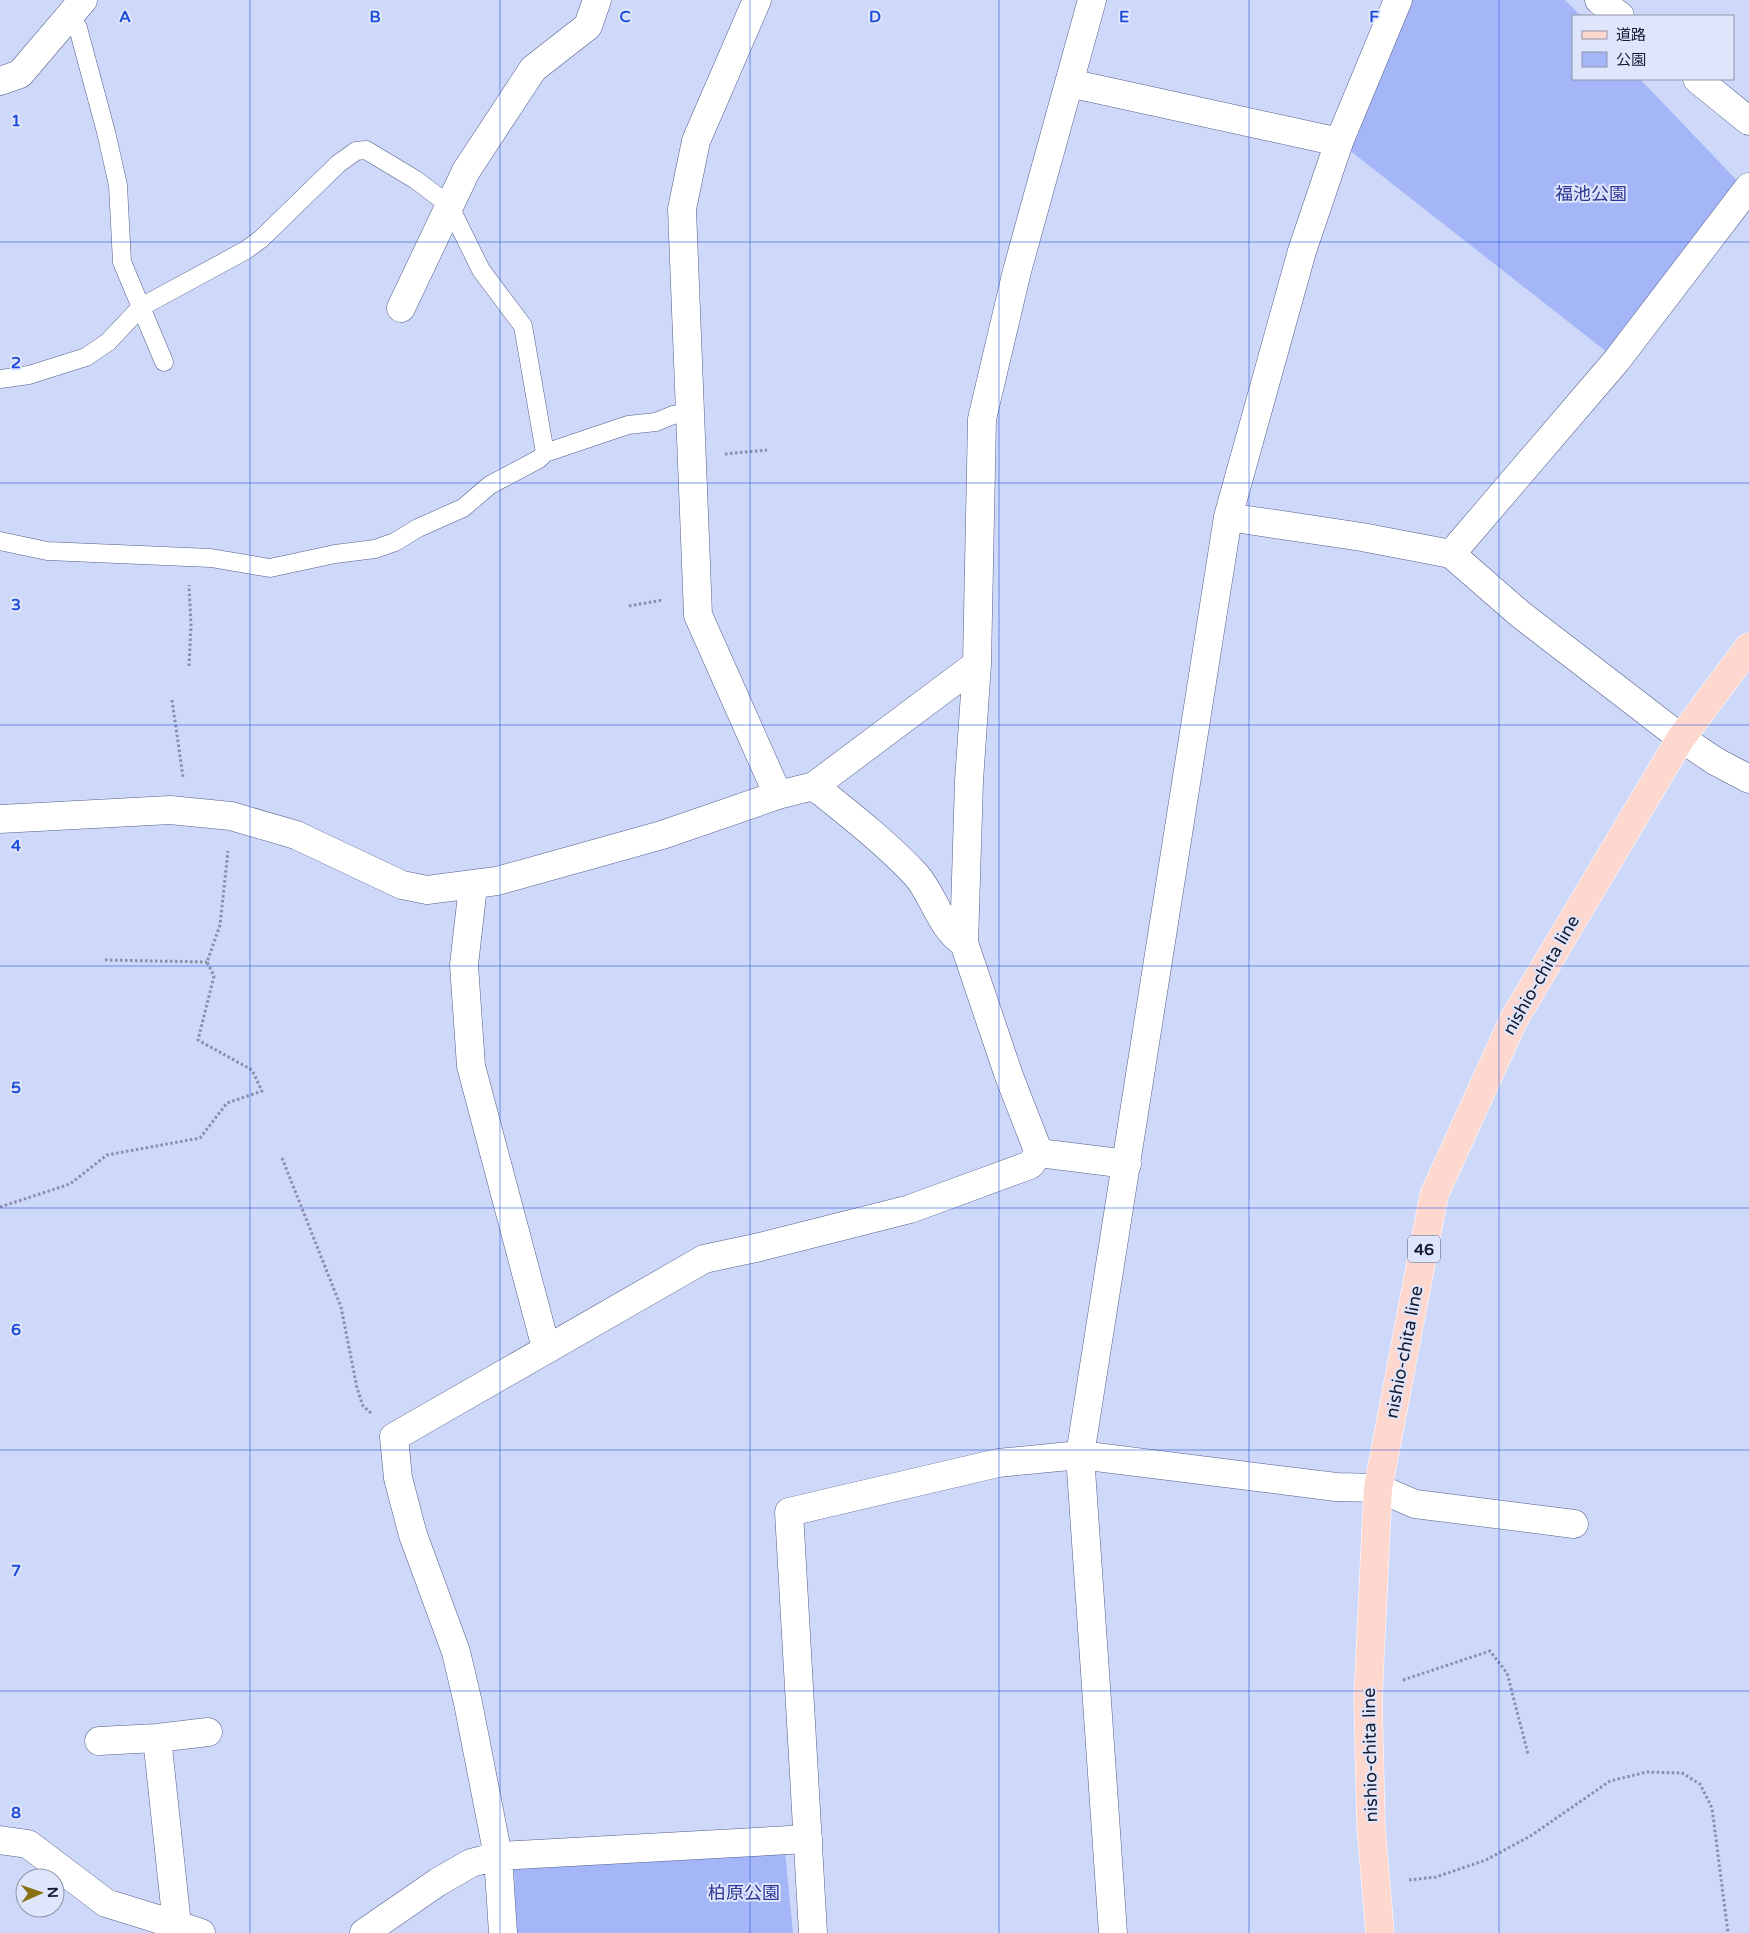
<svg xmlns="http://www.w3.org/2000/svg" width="1749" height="1933" viewBox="0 0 1749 1933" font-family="'Varela Round','Noto Sans JP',sans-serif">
  <rect width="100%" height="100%" fill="#ced8f8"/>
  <path fill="#a4b6f7" d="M1398,0H1565L1581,16H1573V79H1640L1747,191L1617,360L1339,142Z
    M785,1852L793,1933H516L514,1865Z"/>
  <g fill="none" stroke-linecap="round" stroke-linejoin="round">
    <defs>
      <path id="service" d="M70,15L78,28L106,132L118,185L122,262L164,362
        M0,379L29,375L86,357L108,342L141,307L246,250L261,239L338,164L356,151L366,150L416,180L449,205L481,270L523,326L545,453L628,425L656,422L673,415L689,413
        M0,541L47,551L211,558L270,568L335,554L375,549L395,542L418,528L463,508L490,485L539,459L545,453"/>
      <path id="minor" d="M757,0L696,141L682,209L698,615L778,795
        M1599,0L1620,16
        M1697,79L1749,121
        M0,81L20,74L83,0
        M1069,83L1339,142
        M401,308L466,171L533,69L588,26L597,0
        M1451,554L1617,360L1749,187
        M1715,761L1749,779
        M814,786C849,814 885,842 916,875C934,895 940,928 964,943
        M0,819L170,810L231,816L296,835L402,885L427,890L497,881L662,835L778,795L814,786L977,664
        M473,886L464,965L471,1066L546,1348
        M1039,1153L1009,1076L964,943L969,781L977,664L982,419L1017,271L1092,0
        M1039,1153L1127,1164
        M1080,1455L1113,1933
        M1378,1488L1415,1504L1574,1524
        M157,1738L177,1925L201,1933
        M99,1741L157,1738L208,1732
        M0,1840L28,1844L106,1903L177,1925
        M364,1933L438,1882L471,1863L498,1856L468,1703L456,1652L413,1535L398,1478L394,1437L704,1259L760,1247L910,1209L1030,1165L1039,1153
        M503,1933L498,1856L808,1839"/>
      <path id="tertiary" d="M1228,517L1362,537L1451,554L1520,614L1681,738L1715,761
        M1080,1455L1228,517L1302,251L1339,142L1398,0
        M813,1933L789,1512L998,1463L1080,1455L1336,1487L1378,1488"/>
      <path id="primary" d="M1380,1933L1371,1827L1368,1698L1378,1488L1434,1195L1514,1019L1681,738L1749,647"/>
    </defs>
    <use href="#service" stroke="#535f8e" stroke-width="19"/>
    <use href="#minor" stroke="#535f8e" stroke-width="29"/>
    <use href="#tertiary" stroke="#535f8e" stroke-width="29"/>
    <use href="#primary" stroke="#fff" stroke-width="29"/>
    <path stroke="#878faa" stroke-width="3" stroke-dasharray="2.5 2.5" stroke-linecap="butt" d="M725,454L767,450
      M629,606L663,600
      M189,666L191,625L189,585
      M172,700L183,777
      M105,960L207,962
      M282,1158L341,1307L357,1388L363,1406L371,1413
      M0,1207L70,1184L107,1155L200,1138L227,1103L262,1091L252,1070L198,1040L214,976L207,962L220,925L228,851
      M1403,1680L1490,1651L1507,1673L1528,1754
      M1409,1880L1436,1877L1486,1860L1532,1835L1610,1781L1647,1772L1682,1773L1700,1784L1712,1808L1728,1933"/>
    <use href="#service" stroke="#fff" stroke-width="18"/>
    <use href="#minor" stroke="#fff" stroke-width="28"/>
    <use href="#tertiary" stroke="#fff" stroke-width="28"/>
    <use href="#primary" stroke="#fed7cf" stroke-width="28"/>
  </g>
  <path fill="none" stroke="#1d4ed8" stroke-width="1" stroke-opacity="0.55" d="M250,0V1933M500,0V1933M750,0V1933M999,0V1933M1249,0V1933M1499,0V1933M0,242H1749M0,483H1749M0,725H1749M0,966H1749M0,1208H1749M0,1450H1749M0,1691H1749"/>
  <g text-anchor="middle" stroke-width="4" stroke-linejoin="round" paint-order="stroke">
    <rect fill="#dfe5fb" stroke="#54586d" stroke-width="1" x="1408" y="1235.5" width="32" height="27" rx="4"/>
    <g font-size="16" font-weight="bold" fill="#181c30">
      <text x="1424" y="1255">46</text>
    </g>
    <g font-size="18" fill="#2d3895" stroke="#dfe5fb">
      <text x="1591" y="200">福池公園</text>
      <text x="744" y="1899">柏原公園</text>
    </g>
    <g font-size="18" fill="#181c30" stroke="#dfe5fb">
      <text transform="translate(1541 975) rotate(-60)" y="6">nishio-chita line</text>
      <text transform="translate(1404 1352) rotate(-79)" y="6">nishio-chita line</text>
      <text transform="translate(1370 1755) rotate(-91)" y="6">nishio-chita line</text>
    </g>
  </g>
  <g font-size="16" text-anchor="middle" font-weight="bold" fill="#1d4ed8" stroke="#dfe5fb" stroke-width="4" stroke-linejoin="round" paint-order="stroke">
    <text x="125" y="22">A</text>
    <text x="375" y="22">B</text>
    <text x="625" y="22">C</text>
    <text x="875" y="22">D</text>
    <text x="1124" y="22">E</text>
    <text x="1374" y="22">F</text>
    <text x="16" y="126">1</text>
    <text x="16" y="368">2</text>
    <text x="16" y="610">3</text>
    <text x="16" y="851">4</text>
    <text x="16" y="1093">5</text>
    <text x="16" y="1335">6</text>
    <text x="16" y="1576">7</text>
    <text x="16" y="1818">8</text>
  </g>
  <rect x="1572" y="15" width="162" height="65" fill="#dfe5fb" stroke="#8f95aa"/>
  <rect x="1582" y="31" width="25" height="8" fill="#fed7cf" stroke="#8f95aa"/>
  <text x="1616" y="40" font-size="15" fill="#181c30">道路</text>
  <rect x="1582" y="52" width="25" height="15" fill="#a4b6f7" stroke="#8f95aa"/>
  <text x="1616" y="65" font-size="15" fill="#181c30">公園</text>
  <g transform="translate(40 1893) rotate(88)"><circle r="24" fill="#dfe5fb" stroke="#8f95aa"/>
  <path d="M0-4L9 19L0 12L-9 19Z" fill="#8a7113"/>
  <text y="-8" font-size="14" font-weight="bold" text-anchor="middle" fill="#181c30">N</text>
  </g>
</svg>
